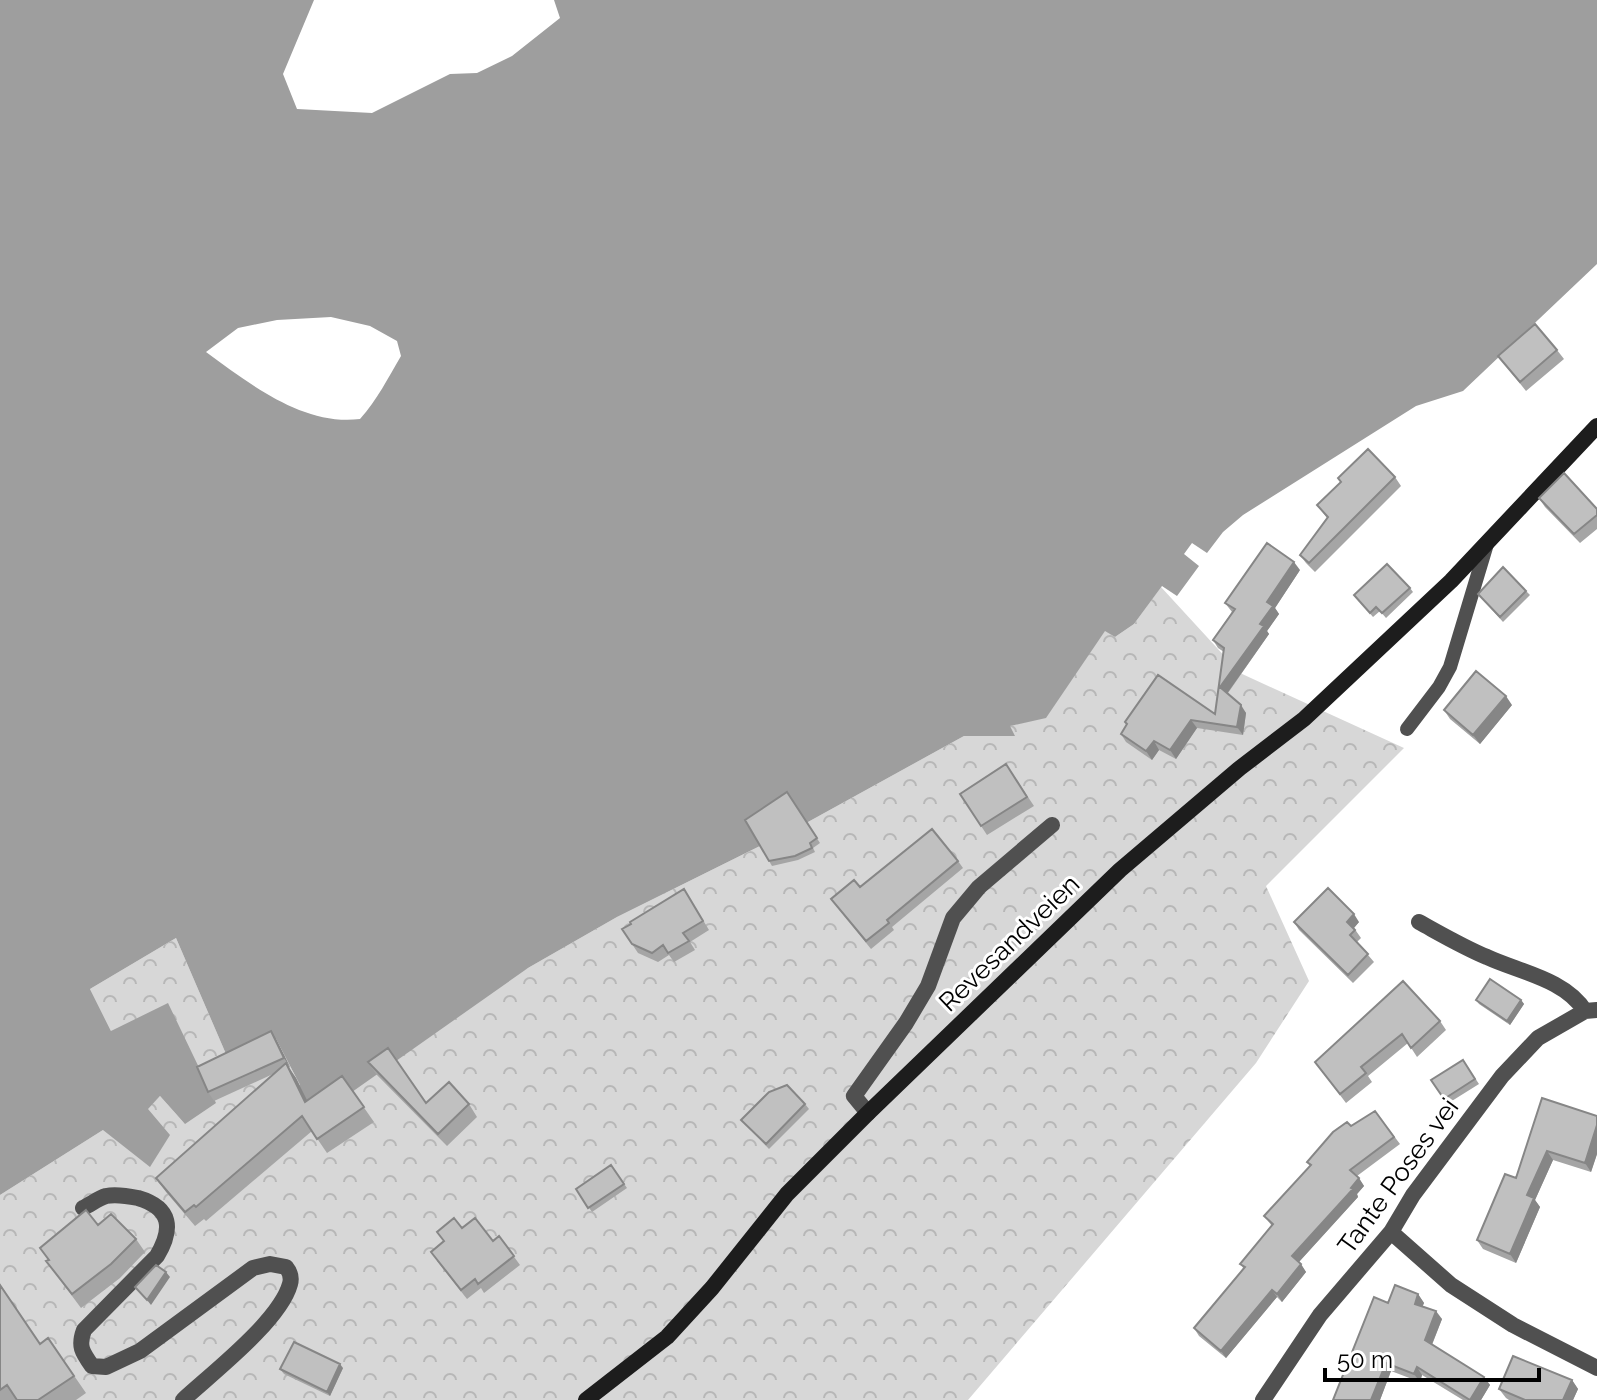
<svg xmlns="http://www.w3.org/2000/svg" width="1597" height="1400" viewBox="0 0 1597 1400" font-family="Raleway,sans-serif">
  <defs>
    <pattern id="forest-crowns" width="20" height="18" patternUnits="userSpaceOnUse" patternTransform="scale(2)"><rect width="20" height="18" fill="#d7d7d7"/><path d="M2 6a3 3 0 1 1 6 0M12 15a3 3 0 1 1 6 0" fill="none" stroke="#b7b7b7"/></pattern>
  </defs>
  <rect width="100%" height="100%" fill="#fff"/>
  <path fill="url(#forest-crowns)" d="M1161,587L1240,673L1404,748L1266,886L1309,981L1256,1063L968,1400H0V1195L103,1130L147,1109L160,1096L185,1124L111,1031L90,989L176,938L226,1054L276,1039L300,1085L528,968L617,917L808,822L964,736H1014L1009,726L1046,717L1105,630L1115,637L1134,624Z"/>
  <path fill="#9e9e9e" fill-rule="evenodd" d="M0,0H314L283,74L297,109L372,113L450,74L477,73L512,56L560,18L554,0H1597V264L1463,391L1416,406L1243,515L1223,532L1207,553L1192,543L1184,554L1199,566L1177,596L1162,586L1134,624L1115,637L1105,631L1046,718L1010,726L1015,736H964L808,822L617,917L528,968L325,1111L290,1091L300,1085L276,1039L226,1054L176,938L90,989L111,1031L168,1003L216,1103L185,1124L160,1096L148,1109L170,1135L150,1167L103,1130L0,1195ZM331,317L370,326L397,341L401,356C388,378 377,400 360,419C303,426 250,384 206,352L238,328L277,320Z"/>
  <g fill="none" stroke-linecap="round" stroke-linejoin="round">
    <path stroke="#505050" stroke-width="14" d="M1407,729L1439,687L1450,667L1487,544"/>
    <path stroke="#505050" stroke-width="16" d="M1419,922C1441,934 1463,947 1487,957C1519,972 1565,979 1585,1011
      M868,1113L854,1096L906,1023L928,986L953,918L979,887L1052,825
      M83,1208C91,1204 99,1198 106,1196C116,1194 128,1196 138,1198C172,1208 173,1229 157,1256L84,1330C78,1346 82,1352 92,1366L106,1367L140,1351L253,1268L270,1264L286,1267C290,1272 292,1277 290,1284C280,1321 211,1374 183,1400
      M1391,1232L1451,1285L1513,1325L1597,1368
      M1263,1400L1320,1315L1391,1232L1413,1195L1502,1076L1538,1038L1585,1011L1597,1010"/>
    <path stroke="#1d1d1d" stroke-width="16" d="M586,1400L667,1337L712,1288L787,1194L868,1113L1120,870L1240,768L1304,719L1451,581L1597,426"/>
  </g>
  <path fill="#a5a5a5" d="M1557,350L1564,359L1526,391L1498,356Z
    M1395,477L1401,486L1315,572L1306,563L1300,555L1327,518L1317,505L1341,483L1338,478Z
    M1539,498L1597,509V529L1580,543L1545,507Z
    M1300,570L1275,608L1279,614L1267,631L1269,634L1228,693L1246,713L1243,735L1197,728L1176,759L1159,750L1152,760L1126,742L1121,734L1215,714L1224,652L1218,648L1213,640L1232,612L1225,603Z
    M1410,588L1413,592L1386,618L1380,611L1373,617L1354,595Z
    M1526,591L1530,595L1503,622L1478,594Z
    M1512,705L1480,744L1450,719L1444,710Z
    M1006,764L1034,806L987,835L960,794Z
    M787,792L820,843L813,848L815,852L798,860L772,866L745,820Z
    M958,861L963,868L892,927L894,930L871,949L831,899L860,887Z
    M684,889L709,930L690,942L695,950L674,962L669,955L658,962L638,953L622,929Z
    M1294,922H1359L1354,928L1361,938L1357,942L1374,962L1353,983L1299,930Z
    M1476,1000H1521L1524,1004L1510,1025L1479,1004Z
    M1440,1021L1446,1030L1417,1057L1408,1043L1368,1076L1372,1082L1346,1103L1315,1062Z
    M276,1039L290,1067L288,1068L296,1078L307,1100L342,1076L374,1122L327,1153L312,1131L206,1221L204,1219L195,1226L166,1192L156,1178L273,1074L214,1101L208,1092Z
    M1463,1060L1479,1084L1447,1104L1431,1080Z
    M368,1062L426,1103L469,1104L477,1117L447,1146L376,1074Z
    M1542,1098L1597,1116V1154L1591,1172L1553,1160L1535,1200L1540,1207L1516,1263L1483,1249L1477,1240L1516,1178Z
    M805,1104L809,1109L769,1149L741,1120Z
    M1375,1111L1400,1144L1357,1176L1364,1186L1357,1194L1358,1197L1299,1262L1306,1272L1282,1302L1277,1297L1226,1358L1199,1336L1194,1328L1244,1269L1240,1264L1272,1226L1264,1216L1310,1166L1307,1162L1351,1126Z
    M611,1165L627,1188L592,1212L576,1189Z
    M98,1225L136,1239L145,1252L120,1278L81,1308L46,1261Z
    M462,1228L493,1241L499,1236L520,1265L484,1293L481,1288L467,1299L437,1261Z
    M0,1284L40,1344L48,1338L86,1393L76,1400H0Z
    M1418,1294L1424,1303L1422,1307L1442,1319L1432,1345L1484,1377L1490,1385L1481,1400H1463L1422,1375L1420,1382L1391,1371L1380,1400H1333L1388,1303Z
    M343,1368L330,1396L284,1374L280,1369Z
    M1572,1380L1578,1389L1573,1400H1509L1506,1398L1499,1389Z"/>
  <path fill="#868686" d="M1294,562L1300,570L1275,608L1279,614L1267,631L1269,634L1226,695L1220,687L1260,624L1267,602Z
    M1506,696L1512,705L1480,744L1473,735Z
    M1241,705L1246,713L1243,735L1237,727Z
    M1191,720L1197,728L1176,759L1170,750Z
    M1154,741L1159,750L1152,760L1146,751Z
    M1354,914L1359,922L1353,929L1347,922Z
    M1521,1000L1524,1004L1510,1025L1507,1021Z
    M271,1031L276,1039L290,1067L284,1058Z
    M286,1063L296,1078L315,1116L305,1102Z
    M1597,1125V1154L1591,1172L1585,1163Z
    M1547,1151L1553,1160L1535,1200L1540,1207L1516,1263L1510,1254L1527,1195Z
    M1359,1178L1364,1186L1357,1194L1358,1197L1297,1264L1292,1256Z
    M1301,1264L1306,1272L1282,1302L1277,1294Z
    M166,1272L170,1277L151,1305L147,1300Z
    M1272,1290L1277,1297L1226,1358L1221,1351Z
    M1418,1294L1424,1303L1420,1312L1415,1304Z
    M1436,1311L1442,1319L1430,1349L1425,1340Z
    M1386,1363L1391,1371L1380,1400H1371Z
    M340,1364L343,1368L330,1396L327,1392Z
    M1417,1367L1422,1375L1420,1382L1414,1374Z
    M1484,1377L1490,1385L1481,1400H1470Z
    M1572,1380L1578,1389L1573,1400H1563Z"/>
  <path fill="#c0c0c0" stroke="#868686" stroke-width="2" d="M1535,324L1557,350L1520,382L1498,356Z
    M1368,449L1395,477L1309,563L1300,555L1328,517L1317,505L1341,482L1338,478Z
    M1564,473L1597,509V515L1574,534L1539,498Z
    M1267,543L1294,562L1267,602L1273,606L1260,624L1264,626L1220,687L1241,705L1237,727L1191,720L1170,750L1154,741L1146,751L1121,734L1127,724L1125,722L1158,675L1215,714L1224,648L1213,640L1235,609L1225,603Z
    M1387,564L1410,588L1382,613L1376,607L1370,613L1354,595Z
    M1503,567L1526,591L1500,617L1478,594Z
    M1476,671L1506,696L1473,735L1444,710Z
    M1006,764L1027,797L981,826L960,794Z
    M787,792L817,838L810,843L812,848L795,856L769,861L745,820Z
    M932,829L958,861L887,920L889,923L866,941L831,899L854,880L860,887Z
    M1328,888L1354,914L1347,922L1355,930L1350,935L1368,954L1348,975L1294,922Z
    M684,889L703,921L683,933L689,941L668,953L663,945L652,953L632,944L622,929L631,924L630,922Z
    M1490,979L1521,1000L1507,1021L1476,1000Z
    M1403,981L1440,1021L1411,1048L1402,1034L1361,1067L1366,1073L1340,1094L1315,1062Z
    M271,1031L284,1058L208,1092L197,1067Z
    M388,1048L426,1103L449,1082L469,1104L438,1134L368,1062Z
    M1463,1060L1475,1079L1444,1099L1431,1080Z
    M286,1063L305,1102L342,1076L364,1107L317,1139L302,1116L196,1207L194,1205L185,1212L156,1178Z
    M787,1085L805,1104L766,1144L741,1120L769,1092Z
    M1542,1098L1597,1116V1125L1585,1163L1547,1151L1527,1195L1534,1198L1510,1254L1477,1240L1505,1174L1516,1178Z
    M1375,1111L1394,1137L1350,1170L1359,1178L1351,1188L1353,1189L1292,1256L1301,1264L1277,1294L1272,1290L1221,1351L1194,1328L1245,1267L1240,1264L1273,1224L1264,1216L1311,1165L1307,1162L1333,1132L1347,1122L1351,1126Z
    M611,1165L624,1184L588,1208L576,1189Z
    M86,1210L98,1225L111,1214L136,1239L111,1264L72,1294L46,1261L49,1260L40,1248Z
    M454,1218L462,1228L475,1218L493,1241L499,1236L514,1256L478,1284L475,1279L461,1290L431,1252L444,1241L437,1232Z
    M156,1265L166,1272L147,1300L135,1287Z
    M0,1285L40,1344L48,1338L74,1376L38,1400H17L7,1385L0,1390Z
    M1395,1285L1418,1294L1415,1304L1436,1311L1425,1340L1484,1377L1470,1400L1417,1367L1414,1374L1386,1363L1371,1400H1333L1374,1297L1388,1303Z
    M294,1342L340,1364L327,1392L280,1369Z
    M1513,1356L1572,1380L1563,1400H1525L1499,1389Z"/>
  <g text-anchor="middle" stroke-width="6" stroke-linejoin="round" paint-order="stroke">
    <g font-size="26" fill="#000" stroke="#fff">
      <text transform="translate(1009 943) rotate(-44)" y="9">Revesandveien</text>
      <text transform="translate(1398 1176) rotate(-54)" y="9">Tante Poses vei</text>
    </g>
  </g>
  <path d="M1325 1368v12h214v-12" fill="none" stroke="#000000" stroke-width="4"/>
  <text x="1337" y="1368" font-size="24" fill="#000000" stroke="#ffffff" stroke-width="6" paint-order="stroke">50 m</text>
</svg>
